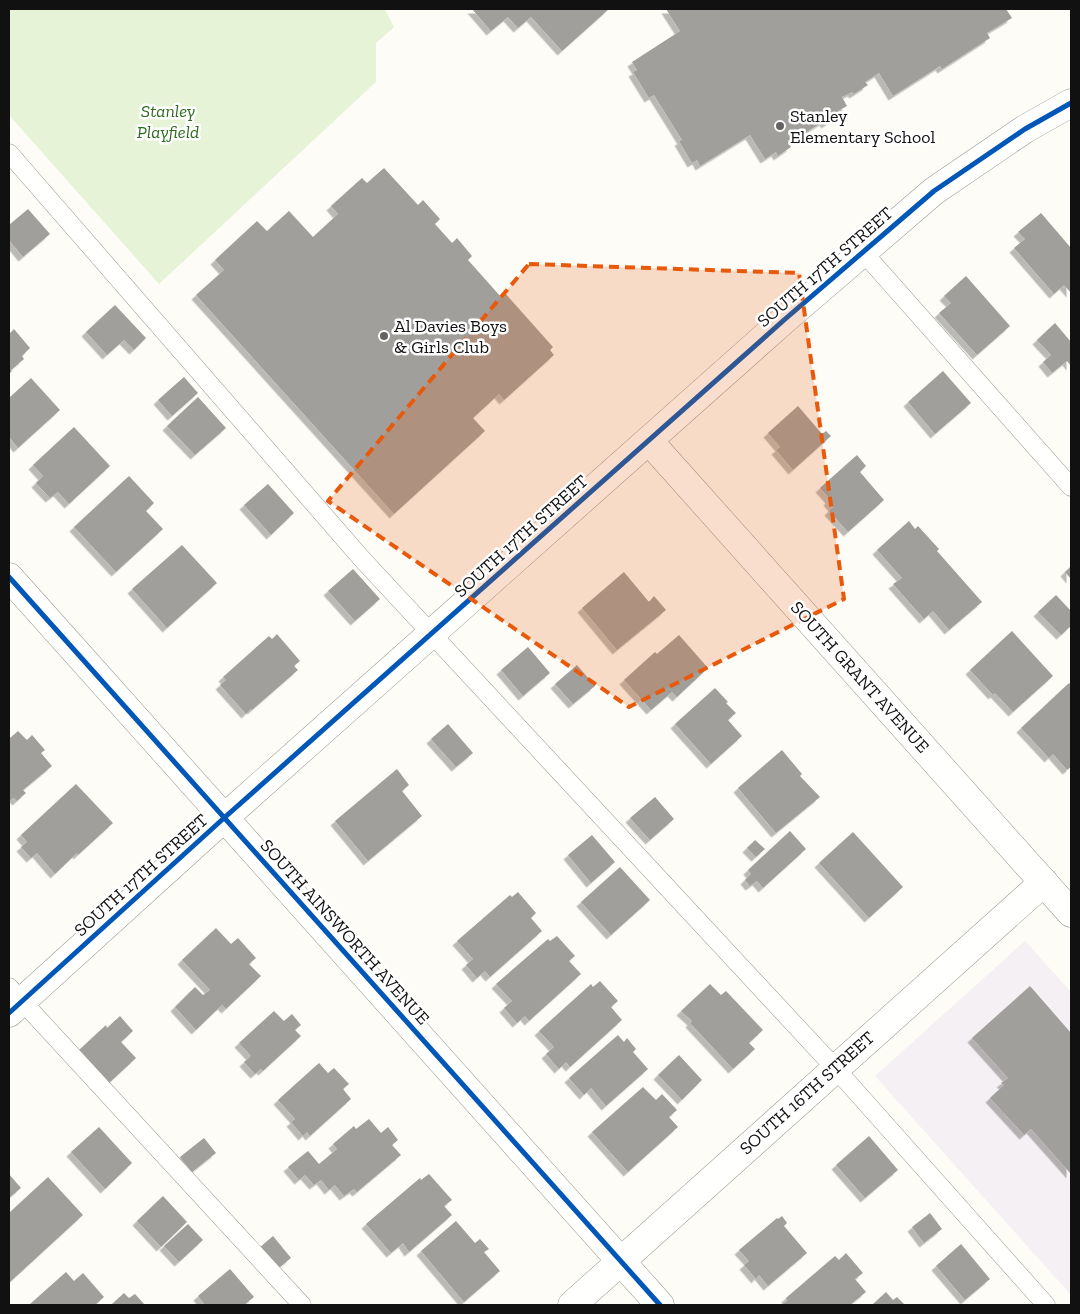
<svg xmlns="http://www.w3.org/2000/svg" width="1080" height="1314" viewBox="0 0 1080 1314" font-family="'Zilla Slab',serif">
  <defs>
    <filter id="shadow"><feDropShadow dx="-4.5" dy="4.5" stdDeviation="0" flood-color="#0004"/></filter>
  </defs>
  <rect width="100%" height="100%" fill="#fdfcf7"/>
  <path fill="#f5f0f3" d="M1025,941L1071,992V1295L875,1076Z"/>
  <path fill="#e7f3d7" d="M9,9H385L394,27L376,43V82L159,284L9,115Z"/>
  <path fill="#a19f9c" filter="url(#shadow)" d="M472,9H609L562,51L531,17L518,28L508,17L491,31Z
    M666,9H1006L1012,18L987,33L990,38L942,69L940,66L893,96L879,73L865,82L868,85L854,94L852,92L842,97L847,106L838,111L840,114L826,124L824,121L789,143L791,147L778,156L776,152L765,159L750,135L700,166L697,160L692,163L679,141L682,140L654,95L649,98L633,72L637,70L632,62L680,31Z
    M384,168L418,205L423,200L440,219L435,224L452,243L457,238L472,256L468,260L501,297L505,293L553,347L550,350L554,355L504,400L499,394L473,418L485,431L394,514L196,295L224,270L215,260L257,221L267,231L289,211L313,237L338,214L331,206L362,178L367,183Z
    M28,209L50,234L23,257L9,240V225Z
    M1041,213L1071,248V293L1064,285L1054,294L1014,248L1025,239L1018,232Z
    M966,276L1010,326L977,355L939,313L951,303L944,296Z
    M115,305L146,338L134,350L124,340L107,355L86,332Z
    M1055,323L1071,342V366L1067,361L1052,373L1043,362L1051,355L1037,340Z
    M14,329L30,348L22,356L24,359L11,370L12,371L9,374V334Z
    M943,371L971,403L935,434L908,402Z
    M184,377L198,393L172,416L158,400Z
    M31,378L60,410L18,448L10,438L9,439V398Z
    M198,397L226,428L195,455L167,426Z
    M798,406L822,434L826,431L831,436L793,470L776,450L780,447L768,433Z
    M74,427L110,466L69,504L58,492L50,498L36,483L43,476L33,465Z
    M857,455L866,466L860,472L884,500L848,532L829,511L833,507L828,501L830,499L820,488Z
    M129,476L154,503L146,511L163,529L116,572L74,527Z
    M268,484L294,513L271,535L244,505Z
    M909,521L915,529L918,526L939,549L937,551L982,602L949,630L933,611L924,619L893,584L902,578L877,550Z
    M182,545L217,583L167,628L132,589Z
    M1071,566V579L1065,572Z
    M353,569L380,599L355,621L328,591Z
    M624,572L649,602L654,596L666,610L617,650L582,608Z
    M1056,595L1071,611V626L1061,635L1038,612Z
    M1012,631L1053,676L1013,712L995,693L993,695L970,670Z
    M277,634L300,661L294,666L298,670L252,710L251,709L246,714L220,685L226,680L223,677L269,636L272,639Z
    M679,635L708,668L677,697L672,692L651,710L624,680L655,652L657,654Z
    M528,647L550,673L523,696L501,670Z
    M577,665L595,686L573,704L555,684Z
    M1069,683L1071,685V767L1067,770L1053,754L1049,758L1021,728Z
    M715,688L728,702L726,703L736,713L728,720L742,736L711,764L675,724Z
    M448,724L473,753L456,767L431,739Z
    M18,731L27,740L32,735L45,750L41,753L52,766L23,790L26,793L17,801L14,798L9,801V739Z
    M782,750L802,774L800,776L820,797L776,833L738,788Z
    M397,769L409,785L402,791L422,816L368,861L335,821Z
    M76,784L113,823L78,855L77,853L55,874L37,853L31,858L21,847L27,842L21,835Z
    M655,797L674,819L650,840L630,818Z
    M790,831L806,849L763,888L757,881L750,886L745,880L751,874L748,870Z
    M853,832L903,887L869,918L819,863Z
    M592,835L615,862L591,883L568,855Z
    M755,840L765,849L756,857L747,848Z
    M620,867L650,900L611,935L581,902Z
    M518,892L536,913L531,918L542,931L490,977L485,971L477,978L466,965L473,959L457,941L510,895L512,897Z
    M216,928L231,944L238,938L256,958L249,964L261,976L226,1009L222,1005L196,1030L175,1007L195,987L203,995L210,990L182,960Z
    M557,936L575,956L569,961L581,974L529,1021L525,1016L517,1023L504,1008L512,1001L496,984L548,939L550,941Z
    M600,981L618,1001L611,1007L622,1020L570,1067L566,1062L559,1069L546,1054L554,1047L539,1031L591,984L593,987Z
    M710,984L721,995L726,991L763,1030L749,1043L755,1049L733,1069L690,1023L692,1021L681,1011Z
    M1030,986L1071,1033V1174L1031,1129L1024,1135L990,1098L1004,1085L1001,1083L1008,1078L972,1038Z
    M274,1011L284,1021L292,1014L301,1025L295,1030L301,1036L263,1071L261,1069L255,1074L244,1062L251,1056L239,1043Z
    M120,1016L133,1031L121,1042L136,1058L109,1083L78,1051L106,1025L107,1028Z
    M618,1035L624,1042L627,1038L636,1049L633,1052L648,1069L606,1106L591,1088L584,1095L569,1078Z
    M679,1055L702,1080L682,1100L658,1075Z
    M319,1063L328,1073L334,1068L349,1084L343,1089L351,1099L310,1136L307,1132L303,1136L291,1122L295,1119L278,1100Z
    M643,1087L656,1100L662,1094L677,1110L669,1117L678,1127L628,1172L592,1132Z
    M369,1119L381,1133L388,1127L398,1140L392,1145L401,1155L357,1192L354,1189L344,1196L335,1185L329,1190L321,1180L314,1185L305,1175L299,1180L288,1167L308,1151L319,1164L337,1149L333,1144L354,1126L356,1129Z
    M99,1127L132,1163L105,1189L71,1152Z
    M869,1136L898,1170L865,1198L836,1165Z
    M204,1138L216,1153L192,1172L180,1157Z
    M9,1174L21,1188L9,1198Z
    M429,1174L452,1200L444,1206L452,1215L409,1252L403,1243L391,1253L366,1224L420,1178L421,1180Z
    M48,1177L83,1215L10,1282L9,1213Z
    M163,1196L187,1222L161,1247L137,1221Z
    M930,1213L942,1229L924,1243L912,1227Z
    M782,1216L787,1223L784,1226L807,1253L768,1286L759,1275L756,1279L744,1265L749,1261L739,1250L777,1218L778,1219Z
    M456,1221L475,1243L480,1239L489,1249L484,1252L500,1271L464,1302L421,1251Z
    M188,1224L203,1240L179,1262L164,1246Z
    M273,1236L291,1258L276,1270L258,1249Z
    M961,1244L990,1279L965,1300L936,1266Z
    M846,1253L863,1273L855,1279L866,1292L850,1305H781L787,1301L786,1298L835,1256L839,1260Z
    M230,1269L254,1297L244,1305H205L198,1296Z
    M66,1272L74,1281L83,1273L104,1297L95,1305H29Z
    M886,1292L893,1300L897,1297L905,1305H872Z
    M124,1293L129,1298L135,1294L145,1305H111Z"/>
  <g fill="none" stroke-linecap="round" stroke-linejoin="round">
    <defs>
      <path id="service" d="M9,153L362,559L835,1068L1046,1305
        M863,252L1071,487
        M9,987L302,1305"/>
      <path id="minor" d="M649,441L1071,913
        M9,577L660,1305
        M9,1013L224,818L784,320L934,191L1025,129L1071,103
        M572,1305L1044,882"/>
    </defs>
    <use href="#service" stroke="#979795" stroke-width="19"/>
    <use href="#minor" stroke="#979795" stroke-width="29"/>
    <use href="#service" stroke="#fffffe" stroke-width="18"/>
    <use href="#minor" stroke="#fffffe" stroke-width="28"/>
    <defs>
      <path id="cycleway" d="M9,577L660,1305
        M9,1013L224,818L784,320L934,191L1025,129L1071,103"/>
    </defs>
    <use href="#cycleway" stroke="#fff" stroke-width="8"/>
    <use href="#cycleway" stroke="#0057b8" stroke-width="5"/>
  </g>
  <path fill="#e8590c" fill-opacity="0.2" stroke="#e8590c" stroke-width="4" stroke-dasharray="10 6" stroke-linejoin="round" d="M529,264L799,273L844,599L629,707L328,501Z"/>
  <g fill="#646362" stroke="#fff" stroke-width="2">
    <circle cx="780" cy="126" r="5"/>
    <circle cx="384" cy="336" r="5"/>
  </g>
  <g text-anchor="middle" stroke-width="5" stroke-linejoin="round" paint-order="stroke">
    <g font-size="18" font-style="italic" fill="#2f6b1f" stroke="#fff">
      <text x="168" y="117">Stanley<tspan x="168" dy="21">Playfield</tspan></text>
    </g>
    <g font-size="18" fill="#111" stroke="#fff" text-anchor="start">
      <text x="790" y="122">Stanley<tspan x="790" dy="21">Elementary School</tspan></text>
      <text x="394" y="332">Al Davies Boys<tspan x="394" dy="21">&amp; Girls Club</tspan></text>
    </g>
    <g font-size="18" fill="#111" stroke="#fff">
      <text transform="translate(825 267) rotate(-41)" y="6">SOUTH 17TH STREET</text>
      <text transform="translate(521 536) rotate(-42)" y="6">SOUTH 17TH STREET</text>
      <text transform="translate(860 677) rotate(48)" y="6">SOUTH GRANT AVENUE</text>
      <text transform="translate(141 875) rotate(-42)" y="6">SOUTH 17TH STREET</text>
      <text transform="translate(345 932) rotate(48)" y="6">SOUTH AINSWORTH AVENUE</text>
      <text transform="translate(807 1093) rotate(-42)" y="6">SOUTH 16TH STREET</text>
    </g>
  </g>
  <rect width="1080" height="1314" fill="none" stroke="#111111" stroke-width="20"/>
</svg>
